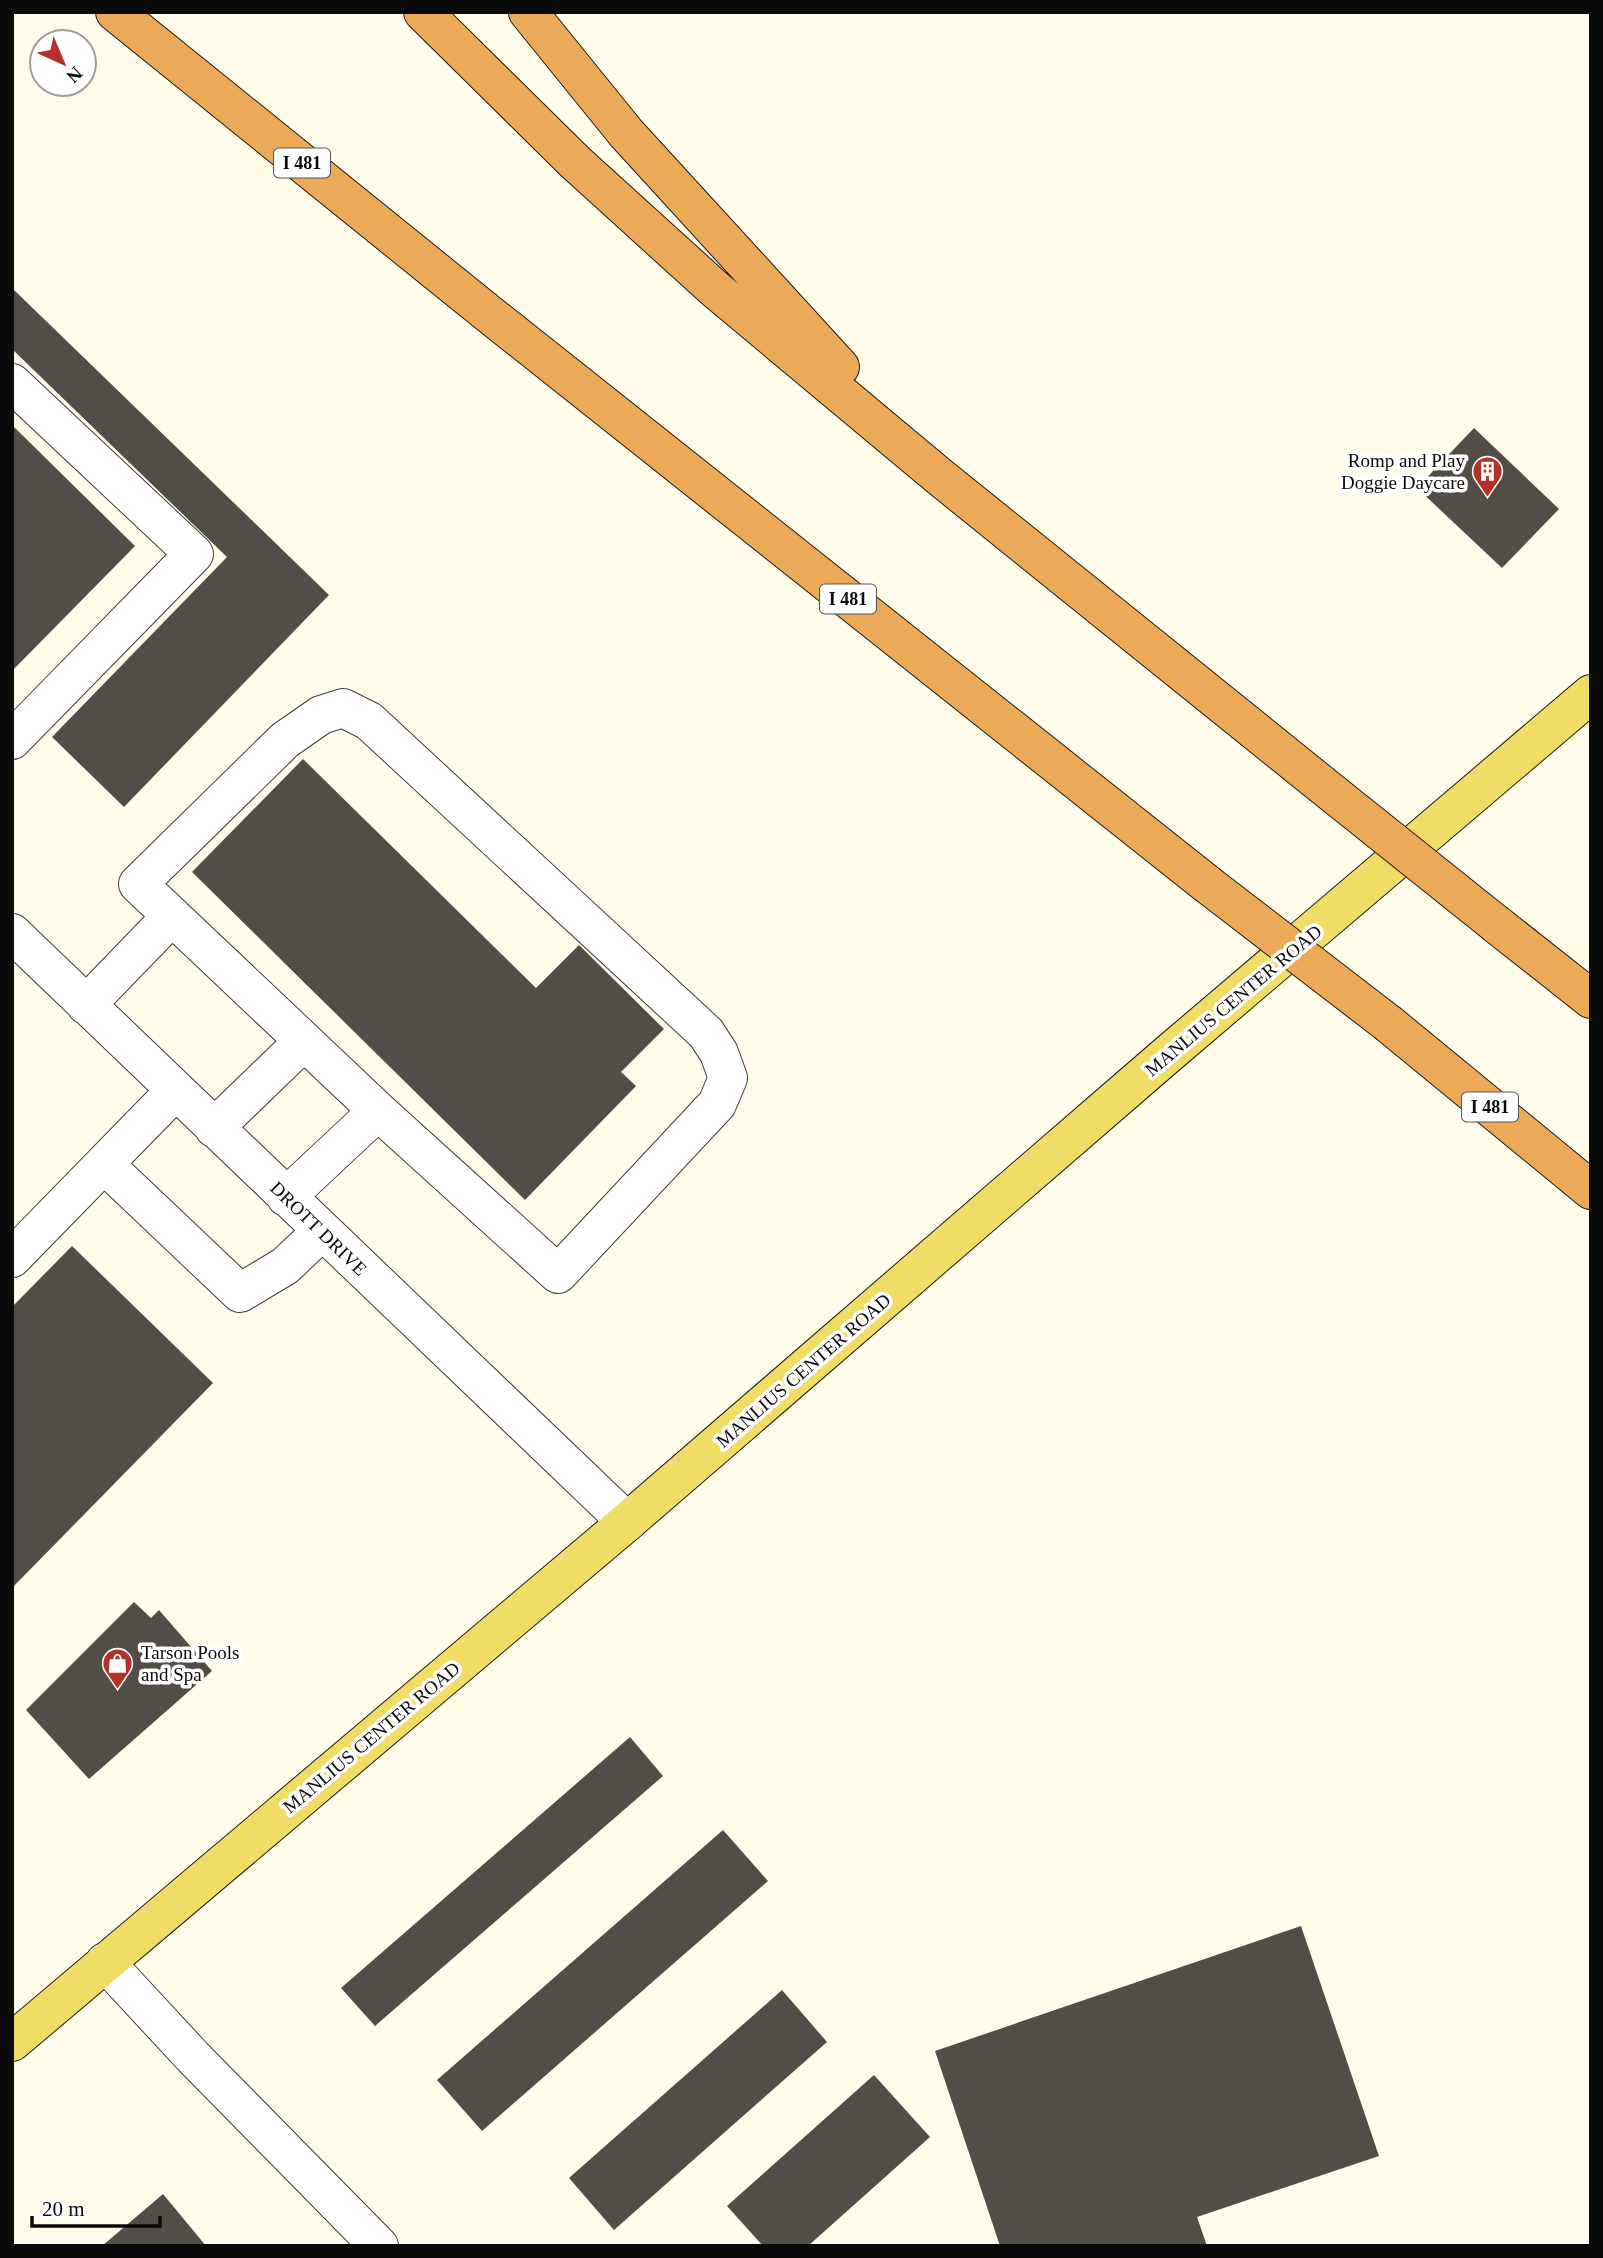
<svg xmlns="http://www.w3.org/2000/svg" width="1603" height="2258" viewBox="0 0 1603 2258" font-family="Georgia,serif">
  <rect width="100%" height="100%" fill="#fefce9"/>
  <path fill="#524d47" d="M12,288L329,595L124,807L52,737L227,557L12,349Z
    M12,425L135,546L12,671Z
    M1474,428L1559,509L1502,568L1417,488Z
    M303,759L536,988L579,945L664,1029L621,1072L636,1086L525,1200L192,872Z
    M72,1246L213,1383L12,1588V1307Z
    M134,1602L151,1618L159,1610L212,1671L89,1779L26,1710Z
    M630,1737L663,1776L375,2026L341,1988Z
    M723,1830L768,1881L482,2131L437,2080Z
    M1301,1926L1379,2156L1197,2217L1207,2246H1000L935,2051Z
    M782,1990L827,2042L614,2230L569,2178Z
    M874,2075L930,2137L808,2246H763L727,2206Z
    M163,2194L206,2246H102Z"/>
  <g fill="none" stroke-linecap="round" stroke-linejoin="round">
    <defs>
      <path id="minor" d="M12,383L194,554L12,740
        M12,933L627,1522
        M86,1005L172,916
        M214,1128L304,1041
        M104,1164L240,1293L285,1266L322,1231
        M286,1197L378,1111L558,1274L717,1104L728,1078L719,1053L706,1033L369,721L343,708L321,715L285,740L138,884L378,1111
        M12,1258L175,1091
        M105,1962L193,2057L379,2246"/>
      <path id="major" d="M12,2042L627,1522L1167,1055L1591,694"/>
      <path id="highway" d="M115,12L489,314L1207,884
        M423,12L575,162L716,290L940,477L1321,784
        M528,12L626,133L840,367
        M1496,924L1591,999
        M1389,1024L1591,1190"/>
    </defs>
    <use href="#minor" stroke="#3d3d3d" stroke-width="40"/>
    <use href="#major" stroke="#1b1b1b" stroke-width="40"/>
    <use href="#highway" stroke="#1b1b1b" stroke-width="40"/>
    <use href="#minor" stroke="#fff" stroke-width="38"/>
    <use href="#major" stroke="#f1dc66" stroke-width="38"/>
    <use href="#highway" stroke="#ecaa58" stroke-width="38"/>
    <defs>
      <path id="highway-bridge" d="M1321,784L1496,924
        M1207,884L1389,1024"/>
    </defs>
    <use href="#highway-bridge" stroke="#1b1b1b" stroke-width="40" stroke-linecap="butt"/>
    <use href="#highway-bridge" stroke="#ecaa58" stroke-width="38"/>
  </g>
  <defs>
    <symbol id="building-pin" viewBox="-11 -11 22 30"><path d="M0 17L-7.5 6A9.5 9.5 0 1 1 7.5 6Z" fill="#b2312b" stroke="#fff"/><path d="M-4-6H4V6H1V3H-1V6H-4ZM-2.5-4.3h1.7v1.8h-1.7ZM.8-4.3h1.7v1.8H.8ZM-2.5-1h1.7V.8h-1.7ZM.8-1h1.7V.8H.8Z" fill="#fff"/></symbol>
    <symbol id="shop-pin" viewBox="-11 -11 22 30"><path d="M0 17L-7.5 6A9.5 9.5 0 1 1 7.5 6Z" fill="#b2312b" stroke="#fff"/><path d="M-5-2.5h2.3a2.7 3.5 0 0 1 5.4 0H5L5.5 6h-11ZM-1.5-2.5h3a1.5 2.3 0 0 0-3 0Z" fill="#fff"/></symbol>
  </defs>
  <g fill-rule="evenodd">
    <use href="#building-pin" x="1470" y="454" width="35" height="47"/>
    <use href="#shop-pin" x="100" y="1646" width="35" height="47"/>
  </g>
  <g text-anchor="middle" stroke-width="7" stroke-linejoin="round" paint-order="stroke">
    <g fill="#fff" stroke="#545454" stroke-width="2">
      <rect x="274" y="148.5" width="56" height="29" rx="5"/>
      <rect x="820" y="584.5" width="56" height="29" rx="5"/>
      <rect x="1462" y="1092.5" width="56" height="29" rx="5"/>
    </g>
    <g font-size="18" font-weight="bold" fill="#0a0a0a">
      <text x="302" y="169">I 481</text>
      <text x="848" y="605">I 481</text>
      <text x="1490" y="1113">I 481</text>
    </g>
    <g font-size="19" fill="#0a0a0a" stroke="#fff" text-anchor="end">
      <text x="1465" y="467">Romp and Play<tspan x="1465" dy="22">Doggie Daycare</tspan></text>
      <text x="141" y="1659" text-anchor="start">Tarson Pools<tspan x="141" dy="22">and Spa</tspan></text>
    </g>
    <g font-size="19" fill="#0a0a0a" stroke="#fff">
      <text transform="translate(1233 1000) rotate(-40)" y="7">MANLIUS CENTER ROAD</text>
      <text transform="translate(319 1228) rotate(44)" y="7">DROTT DRIVE</text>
      <text transform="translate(803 1370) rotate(-41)" y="7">MANLIUS CENTER ROAD</text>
      <text transform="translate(371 1737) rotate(-40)" y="7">MANLIUS CENTER ROAD</text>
    </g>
  </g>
  <rect width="1603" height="2258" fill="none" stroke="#0a0a0a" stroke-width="28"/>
  <g transform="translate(63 63) rotate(136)"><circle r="33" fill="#ffffff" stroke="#9d9d9d" stroke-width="2"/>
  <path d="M0-5L12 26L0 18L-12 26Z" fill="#b2312b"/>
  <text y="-10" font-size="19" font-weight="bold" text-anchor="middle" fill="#0a0a0a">N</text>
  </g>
  <path d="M32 2216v10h128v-10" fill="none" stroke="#0a0a0a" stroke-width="3.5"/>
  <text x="42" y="2216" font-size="21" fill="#0a0a0a" stroke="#ffffff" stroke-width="5" paint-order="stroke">20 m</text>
</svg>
